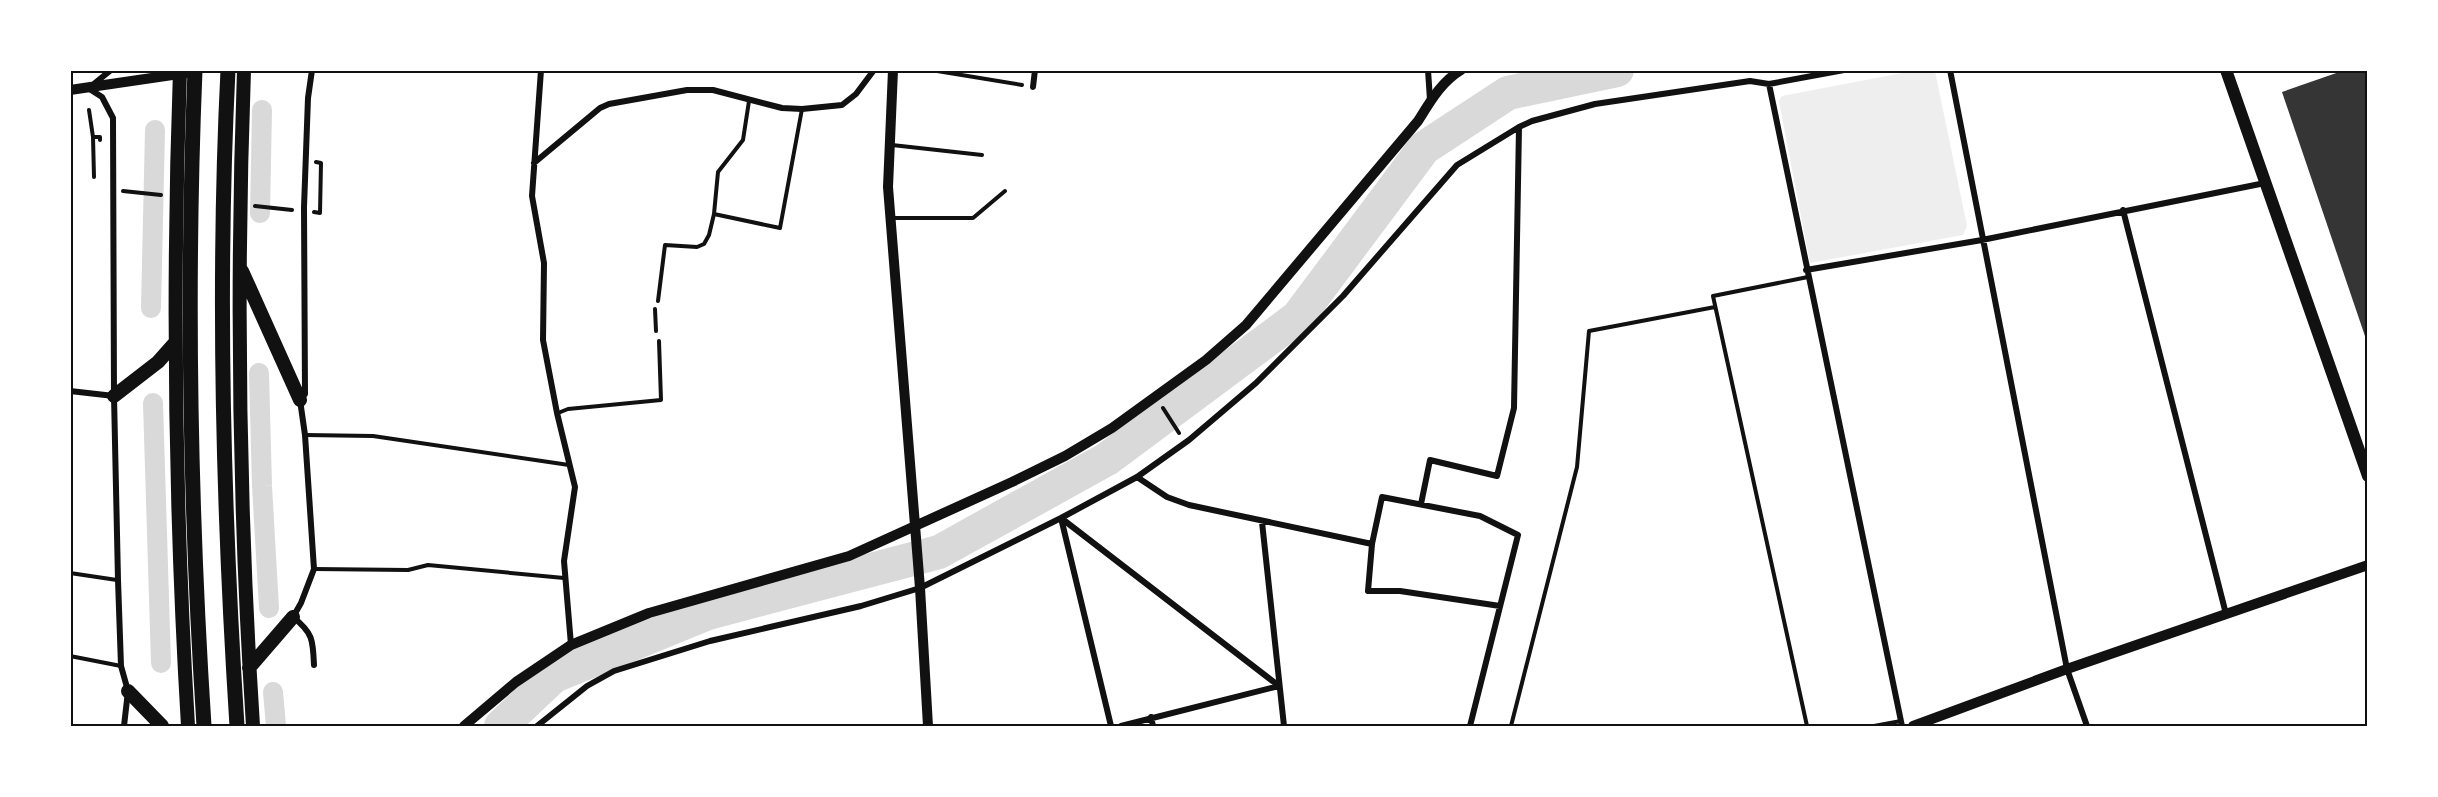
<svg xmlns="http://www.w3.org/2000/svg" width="2438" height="797" viewBox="0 0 2438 797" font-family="Quicksand,sans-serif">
  <rect width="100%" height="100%" fill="#fff"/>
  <path fill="#eee" d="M1918,70L1935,71L1967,226L1963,235L1810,263L1779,101L1782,96Z"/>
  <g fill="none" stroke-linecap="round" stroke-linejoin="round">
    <path stroke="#d9d9d9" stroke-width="20" d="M260,213L262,110
      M151,308L155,130
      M259,373L262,486L269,608
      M153,403L161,663
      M273,692L276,726"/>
    <path stroke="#d9d9d9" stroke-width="34" d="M501,726L554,676L708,613L939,552L1107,459L1298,317L1424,148L1508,93L1617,70"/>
  </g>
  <path fill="#353535" d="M2345,70H2368L2367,342L2282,92Z"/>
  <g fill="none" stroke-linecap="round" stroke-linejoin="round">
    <path stroke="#111" stroke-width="4" d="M931,70L1022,85
      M89,110L93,137
      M94,177L93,137H100V140
      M123,191L161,195
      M255,206L292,210
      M314,212L320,213L321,163L316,162
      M655,309L656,331
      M1163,408L1179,433"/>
    <path stroke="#111" stroke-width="4" d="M892,145L982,155
      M714,214L780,228L802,109
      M893,218H973L1005,191
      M658,301L665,245L697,247L704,244L709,235L714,214L718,172L743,140L749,101
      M558,413L568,409L661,400L659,341
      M305,435L373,436L569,465
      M314,569L408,570L428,565L564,578
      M70,573L117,580
      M70,656L121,666
      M1511,726L1577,467L1589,331L1715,307
      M1807,726L1713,296L1808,277
      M1874,726L1901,721"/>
    <path stroke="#111" stroke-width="6" d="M312,70L308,98L304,207L305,394L300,400L305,435L314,569L301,603L293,617C313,633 313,640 314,665
      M541,70L532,196L544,263L543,340L557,413L575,487L564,561L571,645
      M1428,70L1430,100
      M1950,70L2067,669L2087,726
      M95,83L111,70
      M1769,84L1902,726
      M1033,87L1035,70
      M88,88L102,97L113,118L114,396L118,580L121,666L128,691L124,726
      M534,163L600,108L609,104L687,90H713L782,108L802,109L842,105L856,94L874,70
      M2123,210L2226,614
      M1806,270L1982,240L2265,183
      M70,391L114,396
      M1137,477L1167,497L1189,505L1372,544
      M1421,504L1430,460L1497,476L1514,408L1519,127
      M1262,522L1284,726
      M1151,717L1153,726
      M537,726L587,686L614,671L710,641L861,606L920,588L1061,518L1137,477L1189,440L1256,383L1343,296L1457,165L1519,127L1532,121L1595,104L1750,81L1769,84L1844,70
      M1111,726L1061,518L1279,686
      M1121,726L1279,686
      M1470,726L1518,535L1480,516L1382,497L1372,544L1368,591H1400L1500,606"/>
    <path stroke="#111" stroke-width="10" d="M893,70L888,187L920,588L928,726
      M70,90L186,73
      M464,726L516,682L571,645L649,613L849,556L1012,482L1065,456L1112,428L1206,360L1246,325L1418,121C1430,102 1441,82 1461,70
      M1913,726L2067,669L2368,565"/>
    <path stroke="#111" stroke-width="12" d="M2226,70L2368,476"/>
    <path stroke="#111" stroke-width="14" d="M180,70C172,290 175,508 188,726
      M244,70C236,289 239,508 253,726
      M242,271L300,400
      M114,396L158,362L174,344
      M249,668L293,617
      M128,691L162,726"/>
    <path stroke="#111" stroke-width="15" d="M195,70C186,290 190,508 204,726
      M228,70C217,289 223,508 237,726"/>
  </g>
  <rect width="2438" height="797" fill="none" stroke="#ffffff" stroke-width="144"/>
  <rect x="72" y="72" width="2294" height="653" fill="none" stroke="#111" stroke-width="2"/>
</svg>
